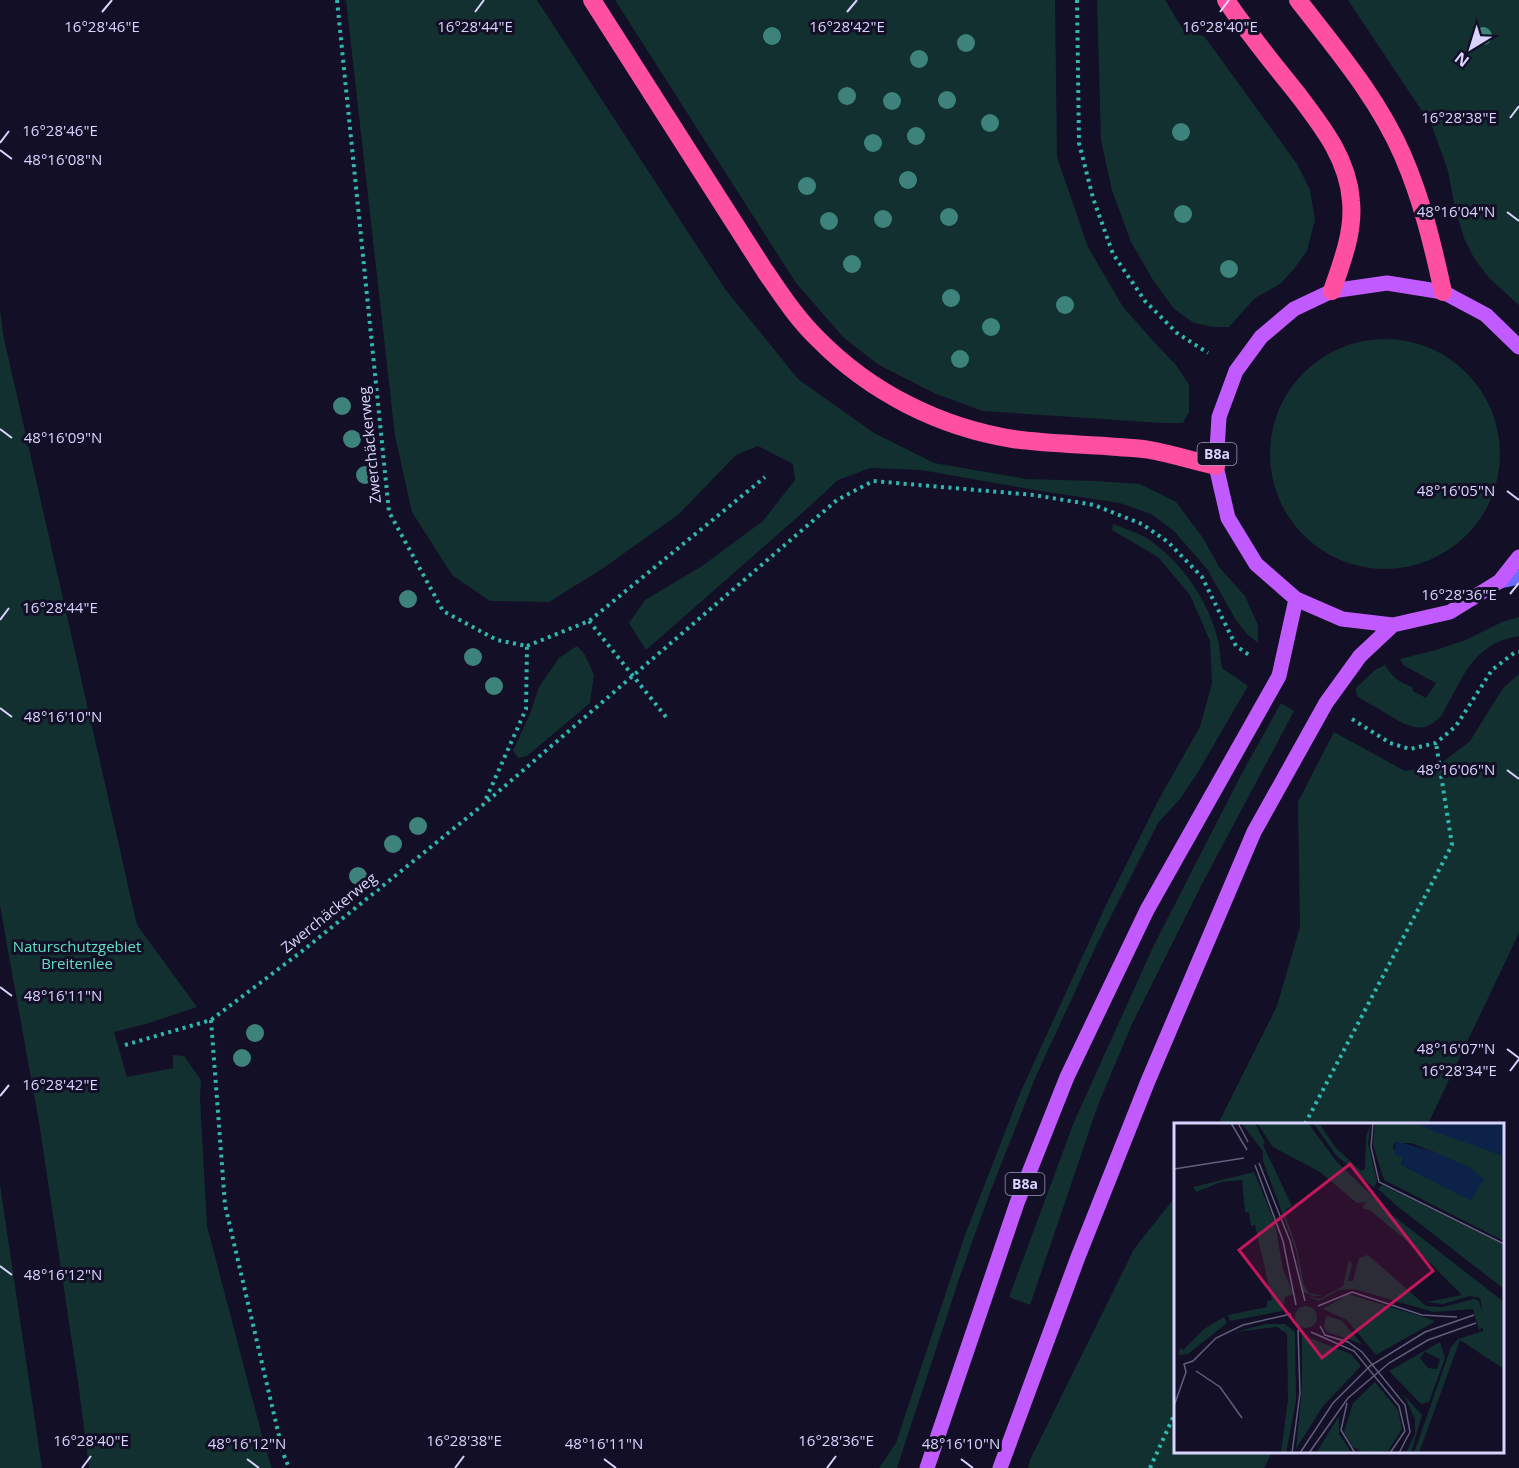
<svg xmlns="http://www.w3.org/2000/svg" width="1519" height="1468" viewBox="0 0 1519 1468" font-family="'Open Sans',sans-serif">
  <rect width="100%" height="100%" fill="#130f26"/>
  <path fill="#12302f" d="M346,0H537L725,289L798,379L874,433L934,463L1026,479L1096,481L1140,484L1176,502L1203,538L1219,567L1245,596L1258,625V643L1247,634L1236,620L1207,569L1174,531L1151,514L1120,503L1041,491L921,470L870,468L838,480L810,506L646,650L629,623L645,600L702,566L763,521L795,480L793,464L758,446L736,455L679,514L605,567L549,602L490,601L452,575L412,512L395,436Z
    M615,0H1055L1057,157L1088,247L1123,307L1155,343L1176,365L1189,385V412L1183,423H1162L983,411L936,394L879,365L844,338L796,283Z
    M1097,0H1165L1184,31L1204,36L1297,164L1310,190L1315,220L1307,251L1294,269L1280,284L1255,298L1229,327H1213L1194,323L1174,309L1153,280L1131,242L1112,190L1101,140Z
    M1348,0H1519V305L1489,278L1474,258L1464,238L1455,208L1448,171L1432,126Z
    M0,308L3,334L137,925L197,1007L146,1024L114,1032L127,1077L173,1068V1055L184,1056L201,1080L200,1099L207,1226L265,1447L272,1468H89L79,1389L39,1122L0,906Z
    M1270 454a115 115 0 1 1 230 0a115 115 0 1 1-230 0Z
    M1113,524C1125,529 1141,533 1151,541C1183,564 1209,602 1218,640C1220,649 1220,659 1222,668L1248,686L1198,772L1180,799L1158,823L1098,942L1036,1076L989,1195L959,1279L897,1468H879L896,1443L965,1235L1021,1091L1106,905L1159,799L1200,727L1212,683L1210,641L1190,595L1158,557L1112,530Z
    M1519,617V636C1472,643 1463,679 1441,716C1422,737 1406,725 1387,714C1377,708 1367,702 1358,697L1356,692V688L1375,670L1385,665C1394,679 1398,681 1412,687L1413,691L1426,698L1436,683L1403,665L1400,659L1436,650L1468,639L1502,622Z
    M577,646L585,655L594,675L590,703L527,756L518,758L513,751L531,711L539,687L559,658Z
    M1519,674V933L1428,1124H1218L1277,1006L1300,927L1298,802L1334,732L1405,771L1439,765L1470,741L1503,688Z
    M1281,703L1294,711L1201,886L1132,1024L1098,1105L1030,1305L1009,1297L1074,1122L1153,947L1241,775Z
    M0,1185L42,1468H0Z
    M1175,1197L1176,1452H1272L1264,1468H1028L1030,1460L1134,1249Z"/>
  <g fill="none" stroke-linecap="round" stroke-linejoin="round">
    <path stroke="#2fb8b0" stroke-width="4" stroke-dasharray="3 4.5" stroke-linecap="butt" d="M337,0L389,512L443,611L497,640L527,646L526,709L485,801
      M1077,0L1079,143L1093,198L1113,254L1145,301L1177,333L1208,353
      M589,621L666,717
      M527,646L589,621L765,477
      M1352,719L1390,743L1410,749L1436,743L1456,726L1492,670L1514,653L1519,652
      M211,1020L225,1205L283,1453L289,1468
      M125,1045L211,1020L301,952L484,804L837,500L873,481L1034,495L1094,505L1142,524L1168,542L1202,577L1236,646L1249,655
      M1305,1124L1452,845L1436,743
      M1150,1468L1176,1411"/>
    <path stroke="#6f6bff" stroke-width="15" d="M1500,581L1519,577"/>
    <path stroke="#c25bff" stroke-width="15" d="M1519,347L1486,315L1443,292L1387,283L1332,291L1294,309L1261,337L1236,371L1219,417L1216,466L1228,518L1256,564L1296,599L1342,619L1393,625L1450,612L1500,581L1519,557
      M927,1468L1017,1203L1067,1077L1147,910L1279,676L1296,599
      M1000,1468L1078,1257L1148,1081L1254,832L1326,703L1360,656L1393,625"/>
    <path stroke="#ff4fa3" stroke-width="18" d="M592,0L765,271C781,294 797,319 818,339C870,392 939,427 1013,439C1048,444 1083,444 1118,447C1128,448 1139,448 1150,450C1172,454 1194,461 1216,466
      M1226,0C1247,32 1272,62 1296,92C1321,125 1348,158 1351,201C1354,232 1342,262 1332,291
      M1298,0C1336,49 1378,98 1403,156C1422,200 1433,246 1443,292"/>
  </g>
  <g fill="#3d827b">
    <circle cx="772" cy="36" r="9"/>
    <circle cx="1483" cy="36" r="9"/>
    <circle cx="966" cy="43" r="9"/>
    <circle cx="919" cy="59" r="9"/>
    <circle cx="847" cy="96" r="9"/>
    <circle cx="947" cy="100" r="9"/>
    <circle cx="892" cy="101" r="9"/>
    <circle cx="990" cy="123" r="9"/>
    <circle cx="1181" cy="132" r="9"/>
    <circle cx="916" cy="136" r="9"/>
    <circle cx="873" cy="143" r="9"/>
    <circle cx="908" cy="180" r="9"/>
    <circle cx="807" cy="186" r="9"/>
    <circle cx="1183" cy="214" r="9"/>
    <circle cx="949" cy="217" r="9"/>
    <circle cx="883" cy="219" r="9"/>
    <circle cx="829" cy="221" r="9"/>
    <circle cx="852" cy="264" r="9"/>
    <circle cx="1229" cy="269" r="9"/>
    <circle cx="951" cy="298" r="9"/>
    <circle cx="1065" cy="305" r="9"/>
    <circle cx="991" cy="327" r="9"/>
    <circle cx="960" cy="359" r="9"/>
    <circle cx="342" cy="406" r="9"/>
    <circle cx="352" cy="439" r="9"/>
    <circle cx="365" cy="475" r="9"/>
    <circle cx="408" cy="599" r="9"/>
    <circle cx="473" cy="657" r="9"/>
    <circle cx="494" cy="686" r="9"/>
    <circle cx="418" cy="826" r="9"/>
    <circle cx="393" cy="844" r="9"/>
    <circle cx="358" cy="876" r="9"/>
    <circle cx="255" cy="1033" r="9"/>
    <circle cx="242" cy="1058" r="9"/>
  </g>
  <path fill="none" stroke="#d9d4ff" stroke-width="2" d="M102,12L112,0M475,12L484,0M847,12L857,0M1220,12L1229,0M1510,118L1519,106M0,143L9,131M0,150L12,159M1507,212L1519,221M0,429L12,438M1507,491L1519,500M1510,594L1519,583M0,620L9,608M0,708L12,717M1507,770L1519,779M0,987L12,996M1507,1049L1519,1058M1510,1071L1519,1059M0,1096L9,1085M0,1266L12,1275M247,1459L259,1468M604,1459L616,1468M961,1459L973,1468M82,1468L91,1456M455,1468L464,1456M827,1468L836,1456"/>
  <g text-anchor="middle" stroke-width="6" stroke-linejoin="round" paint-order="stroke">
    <g fill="#130f26" stroke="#9e99be" stroke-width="1.5">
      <rect x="1197.5" y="443" width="39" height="22" rx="4.5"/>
      <rect x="1005.5" y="1173" width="39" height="22" rx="4.5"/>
    </g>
    <g font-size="14" font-weight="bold" fill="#d9d4ff">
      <text x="1217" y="459">B8a</text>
      <text x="1025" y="1189">B8a</text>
    </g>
    <g font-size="15" fill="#d9d4ff" stroke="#130f26">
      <text transform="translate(370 445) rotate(-96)" y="5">Zwerchäckerweg</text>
      <text transform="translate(329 913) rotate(-39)" y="5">Zwerchäckerweg</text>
    </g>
    <g font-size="15" fill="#5fe0c0" stroke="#130f26">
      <text x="77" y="952">Naturschutzgebiet<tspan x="77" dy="17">Breitenlee</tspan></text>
    </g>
  </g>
  <g transform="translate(1174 1123)">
    <rect width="330" height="330" fill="#130f26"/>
    <path d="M67,0H81L91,20L89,22L118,83L111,87L112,94L123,126L130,163L135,170L148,173H140L129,169L122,128L89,38V28ZM83,0H134L163,39L217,91L330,179V246L286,217L245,330H240L277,224L284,216L309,208V204L305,207L299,186L259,189L180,166L165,167L145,178L131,173L146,176L169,163L175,137L178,141L174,158H179L185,135L194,132L252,183L269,184L300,176L305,178L309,192L306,175L296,173L269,181L253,179L288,172L240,124L197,88L188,85L192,79L183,80L146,49L99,24ZM139,0H145L161,24L187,48L191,46L192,14L197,0L194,20L203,58L200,65L162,32ZM201,0H242L330,33V118L210,57L199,22ZM220,20H237L260,29L310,56L296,77L227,41L229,35L219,25ZM80,49L101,100L109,147L120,171L111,174L108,188L56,198L54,192L93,184V178L98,177L81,102L77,103L75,90L71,89L68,57L47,59L22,69L19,64ZM208,62L330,122V166L223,83L204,66ZM174,171L259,197L260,199L202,232L173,197L149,186ZM121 194a11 11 0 1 1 22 0a11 11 0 1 1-22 0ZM152,193L167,197L188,221L153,209L150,204ZM50,194L53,200L14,231L4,232L6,225L9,227L30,206ZM92,201H111L121,209L122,278L112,330H107L114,277L113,211L103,204L61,209ZM128,212L177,231L187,243L149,283L122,326L128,264ZM266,219L271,235L255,279L247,281L215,248ZM251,229L266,236L263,246L254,245L246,235ZM201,259L224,287L228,306L214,328L189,330L178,323L170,309L179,280ZM229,271L248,292L237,330H232L241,311V296ZM165,293V311L178,330H142Z" fill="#12302f" fill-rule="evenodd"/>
    <path d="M242,0H330V33L258,8ZM222,18L260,29L295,44L310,56L297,78L227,42L229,35L220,31Z" fill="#0c2248"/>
    <path fill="none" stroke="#625e7d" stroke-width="1.5" d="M57,0L73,27M64,0L74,19M199,0L197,24L205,59L330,121M85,40L116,118L131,178M81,42L109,118L122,182M0,46L70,35M144,183L178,169L248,192L283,194M146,203L151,212L174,219L188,229L231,282L236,309L225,330M137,209L180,228L225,283L231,308L216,330M22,248L46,264L68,295M173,280L167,307L181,330M0,283L12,249L10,241L19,238L42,215L69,202L117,191M118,330L126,270L124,207M126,330L159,280L196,243L251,209L300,192M135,330L174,275L215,240L254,217L302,200"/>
    <path fill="#c2185b" fill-opacity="0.15" stroke="#c2185b" stroke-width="3" d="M176,41L259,148L148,235L65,127Z"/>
    <rect width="330" height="330" fill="none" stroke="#d9d4ff" stroke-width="3"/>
  </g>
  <g font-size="15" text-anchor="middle" fill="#d9d4ff" stroke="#130f26" stroke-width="6" stroke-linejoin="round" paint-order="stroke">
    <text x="475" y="32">16°28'44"E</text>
    <text x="102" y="32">16°28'46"E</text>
    <text x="847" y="32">16°28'42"E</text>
    <text x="1220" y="32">16°28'40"E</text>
    <text x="1459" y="123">16°28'38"E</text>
    <text x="60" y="136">16°28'46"E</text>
    <text x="63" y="165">48°16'08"N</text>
    <text x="1456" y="217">48°16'04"N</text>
    <text x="63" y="443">48°16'09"N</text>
    <text x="1456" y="496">48°16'05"N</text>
    <text x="1459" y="600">16°28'36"E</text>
    <text x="60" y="613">16°28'44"E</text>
    <text x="63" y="722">48°16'10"N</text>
    <text x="1456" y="775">48°16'06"N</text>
    <text x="63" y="1001">48°16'11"N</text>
    <text x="1456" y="1054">48°16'07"N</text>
    <text x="1459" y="1076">16°28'34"E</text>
    <text x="60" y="1090">16°28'42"E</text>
    <text x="63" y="1280">48°16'12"N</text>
    <text x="91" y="1446">16°28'40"E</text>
    <text x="464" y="1446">16°28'38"E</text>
    <text x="836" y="1446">16°28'36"E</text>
    <text x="247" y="1449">48°16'12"N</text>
    <text x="604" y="1449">48°16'11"N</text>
    <text x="961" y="1449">48°16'10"N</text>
  </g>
  <g transform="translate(1471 48) rotate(218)" stroke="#130f26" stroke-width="4.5" paint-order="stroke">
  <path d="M0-4.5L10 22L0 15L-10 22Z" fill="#d9d4ff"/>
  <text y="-9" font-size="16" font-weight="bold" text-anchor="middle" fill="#d9d4ff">N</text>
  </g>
</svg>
